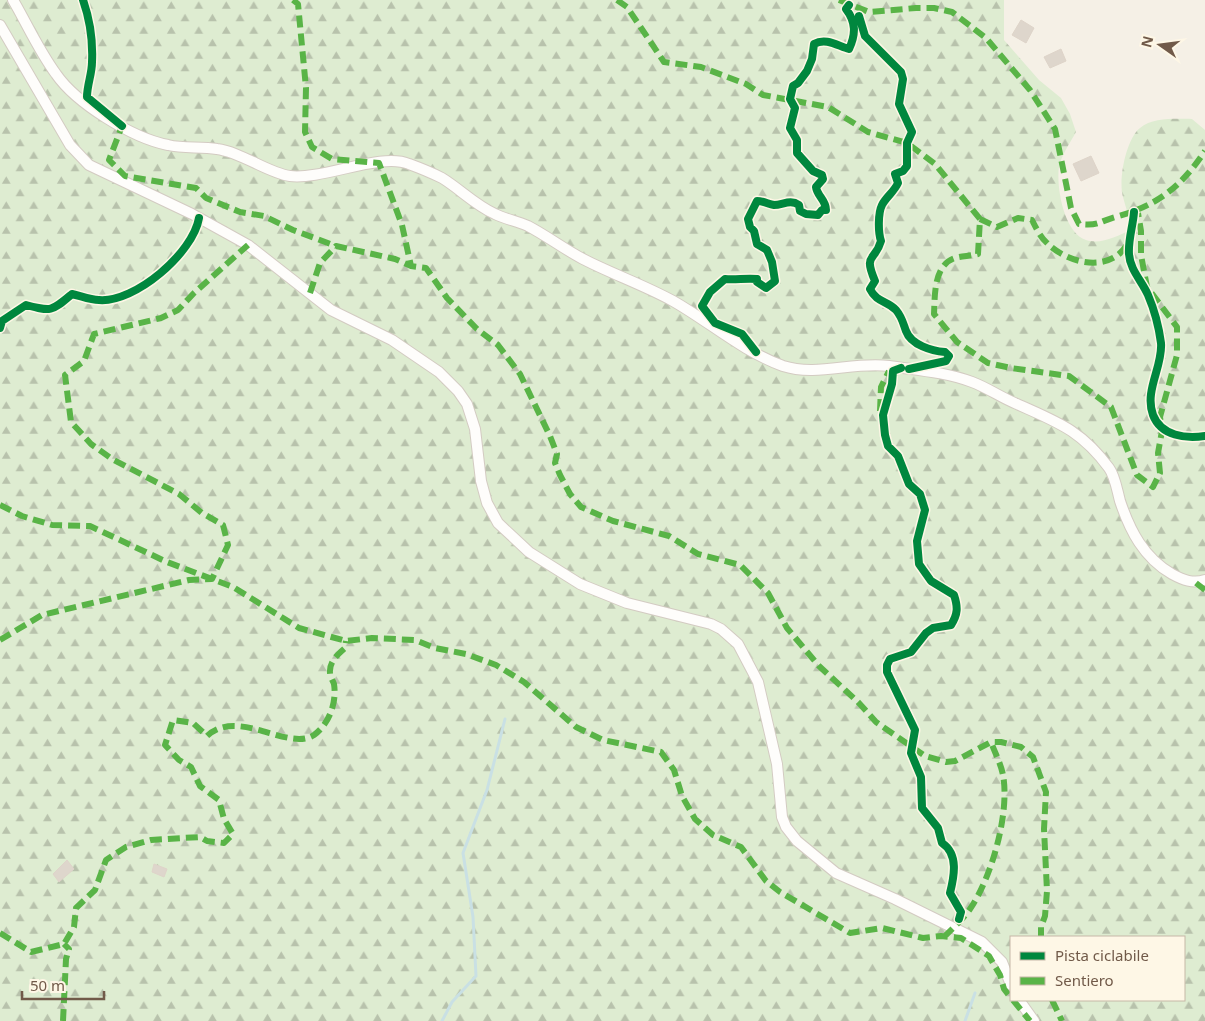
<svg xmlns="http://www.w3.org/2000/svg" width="1205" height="1021" viewBox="0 0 1205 1021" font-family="'Noto Sans',sans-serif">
  <defs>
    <pattern id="forest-firs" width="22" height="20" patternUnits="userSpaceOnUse" patternTransform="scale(1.25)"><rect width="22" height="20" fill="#deecd1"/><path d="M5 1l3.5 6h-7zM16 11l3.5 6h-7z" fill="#b8c2ac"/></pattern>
  </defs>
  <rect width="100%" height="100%" fill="#f5f0e6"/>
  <path fill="url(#forest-firs)" fill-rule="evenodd" d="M0,0H1004V40L1039,80L1061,98L1070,114L1076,132C1070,143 1061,156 1059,167C1056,187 1064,233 1086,240C1101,245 1117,236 1131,230C1130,218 1126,209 1123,197C1118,180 1126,139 1140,128C1153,117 1177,119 1192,119L1205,130V1021H0ZM1011,937H1184V1000H1011Z"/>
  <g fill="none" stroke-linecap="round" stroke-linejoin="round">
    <path stroke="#c9e0e4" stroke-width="3" d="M442,1021L452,1002L476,976L473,917L463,853L487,790L505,719
      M965,1021L975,993"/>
  </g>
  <path fill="#ded6cc" stroke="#ded4c9" d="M1021,20L1034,28L1026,43L1012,35Z
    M1061,49L1066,61L1050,68L1044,57Z
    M1091,156L1099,173L1081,181L1073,164Z
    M67,860L74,869L59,882L53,874Z
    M154,864L167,869L164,877L152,872Z"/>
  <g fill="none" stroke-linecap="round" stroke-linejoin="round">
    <defs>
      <path id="tertiary" d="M13,0C27,24 39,51 56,74C76,103 132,138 168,145C184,149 201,146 217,149C241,152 268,173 290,176C323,180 381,152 409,164C420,168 432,173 442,178C460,189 475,205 495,214C505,219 517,221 528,226C547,236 564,249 583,259C612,274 644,285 673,301C710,322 742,351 783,366C817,377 854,361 889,366C916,370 946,372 972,382C988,388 1002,398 1017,404C1057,422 1081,430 1109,468C1115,476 1117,490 1120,501C1130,531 1144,558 1172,574C1183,580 1193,584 1205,580
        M0,25L70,145L89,165L192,214L248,245L331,310L392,340L439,372L458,391L467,404L475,429L481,481L487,503L498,523L529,552L580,584L627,603L711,624L721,629L738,644L758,682L777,764L782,817L786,827L797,841L836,873L895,899L982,942L1002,962L1011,985
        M1019,1000L1034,1021"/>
    </defs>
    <use href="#tertiary" stroke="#d3cbc2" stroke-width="12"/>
    <use href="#tertiary" stroke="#fefdfb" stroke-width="10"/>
    <path stroke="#59b447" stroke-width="6" stroke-dasharray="12 6" stroke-linecap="butt" d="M293,0L298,4L306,88L305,132L312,147L332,159L379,163L402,225L411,266
      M617,0L627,7L664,62L701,67L746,84L763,95L828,107L868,132L907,143L935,164L980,219L978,254C970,256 962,256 955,258C933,265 935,297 934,314L957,342L988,363L1011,368L1069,376L1111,407L1137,475L1153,487L1160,473L1158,453L1162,431L1160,417L1177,355V327L1147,287L1141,255V231L1138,213
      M839,0L869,12L916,8H934L952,12L986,38L1030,90L1055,129L1071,208L1079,224C1099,226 1098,222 1115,217C1157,206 1181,187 1205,151
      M119,123L122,126L109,160L125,176L196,188L206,198L240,212L264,216L293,230L336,246
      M980,219L997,227L1018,218L1032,220C1036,228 1041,238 1047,243C1068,264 1111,274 1128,243
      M310,293L320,263L336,246L395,259L411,266L426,268L447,298L477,329L498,345L520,374L550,436L557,454L555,463L560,475L570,494L581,507L613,521L669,536L698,554L740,565L768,593L787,628L819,666L858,702L876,722L925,756L946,762L955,761L991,742H1001L1021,747L1033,757L1046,792L1044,829L1047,891L1045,916L1041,927V937
      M880,411L881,387L889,371
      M0,505L22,516L52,525L90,526L167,562L233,587L299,628L346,641L372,638L415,640L435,648L466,654L496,665L524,682L576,727L603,740L661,752L674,770L682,796L695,819L713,835L741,847L766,881L780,892L850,933L882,928L923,938L941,936L961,938L989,956L1000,975L1004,989L1011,998
      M1196,583L1205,590
      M0,640L42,615L189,580L212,579L228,545L223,525L202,513L179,494L112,459L91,444L71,422L65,375L84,361L94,334L161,318L178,310L194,293L248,245
      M0,933L31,952L64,944L74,927L76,908L95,890L106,860L126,847L151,840L200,837L207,841L224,843L233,834L224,819L219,800L200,786L191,767L179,760L165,745L173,720L193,723L207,736C238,707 288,752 314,735C329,724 337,703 334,684C333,681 330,677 330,673C329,662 337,655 345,648L346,641
      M944,937C952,929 964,918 970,909C992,877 1010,812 1003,775C1001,764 995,753 991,742
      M1013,1000L1030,1021
      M1052,1000L1062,1021
      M63,1021L66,959L69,949L64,944"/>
    <defs>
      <path id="cycleway" d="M83,0C90,20 93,41 92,62C92,74 87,85 87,97L122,126
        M859,16L865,36L901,72L903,79L899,104L912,132L907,143V166L903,171L895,174L898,183C894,192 886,197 882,205C878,213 878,232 881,241C875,262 863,253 875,281L870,289C877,303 886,300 896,310C902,317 903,323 906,331C911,345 932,351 945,352L949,356L946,361L909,369
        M1134,212C1133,226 1128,240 1129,254C1130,270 1142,281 1148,295C1154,309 1159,328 1161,343C1163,366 1144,391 1153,415C1161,436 1186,439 1205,436
        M0,328L2,321L26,305C52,312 52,311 72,294C81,296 90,300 99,300C135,303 193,253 199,218
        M756,352L742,334L715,323L702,306L710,292L725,279C735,280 746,278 757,279V282L766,288L775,281L772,262L767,250L757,244L754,231L750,227L748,219L757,201C764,201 768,204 774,205C783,205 790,199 799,205L800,211L806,214L818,215L822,210H826C826,200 817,196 816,187L823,179L822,175L813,171L797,153V140L790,128L795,108L790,99L793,86L798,83L807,71L812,59L814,44C826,37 838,46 849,49C856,34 856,22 846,9L849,5
        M901,368L893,371L892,384L883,415L885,435L888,446L898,456L909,484L920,494L925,510L917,541L919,564L931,581L954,595C958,607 958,614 951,625L933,628L926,633L911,652L890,659L887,665V672L915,730L911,753L921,777L922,808L938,828L942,843C959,854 954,877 950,893L961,912L959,919"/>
    </defs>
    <use href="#cycleway" stroke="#fef7e6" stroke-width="11"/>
    <use href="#cycleway" stroke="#00873e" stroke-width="8"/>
  </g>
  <rect x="1010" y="936" width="175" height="65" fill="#fef7e6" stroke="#c6b8a7"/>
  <rect x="1020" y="952" width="25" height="8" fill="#00873e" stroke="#c6b8a7"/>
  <text x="1055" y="961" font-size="15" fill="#715a49">Pista ciclabile</text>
  <rect x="1020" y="977" width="25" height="8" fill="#59b447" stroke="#c6b8a7"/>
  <text x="1055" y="986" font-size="15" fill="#715a49">Sentiero</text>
  <g transform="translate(1160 45) rotate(284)" stroke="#fef7e6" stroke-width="4" paint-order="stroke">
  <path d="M0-4L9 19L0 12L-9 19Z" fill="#715a49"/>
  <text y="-8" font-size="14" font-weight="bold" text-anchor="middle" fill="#715a49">N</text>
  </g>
  <path d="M22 991v8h82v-8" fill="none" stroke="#715a49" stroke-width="2.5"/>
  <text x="30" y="991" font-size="15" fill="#715a49" stroke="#fef7e6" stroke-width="4" paint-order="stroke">50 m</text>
</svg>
